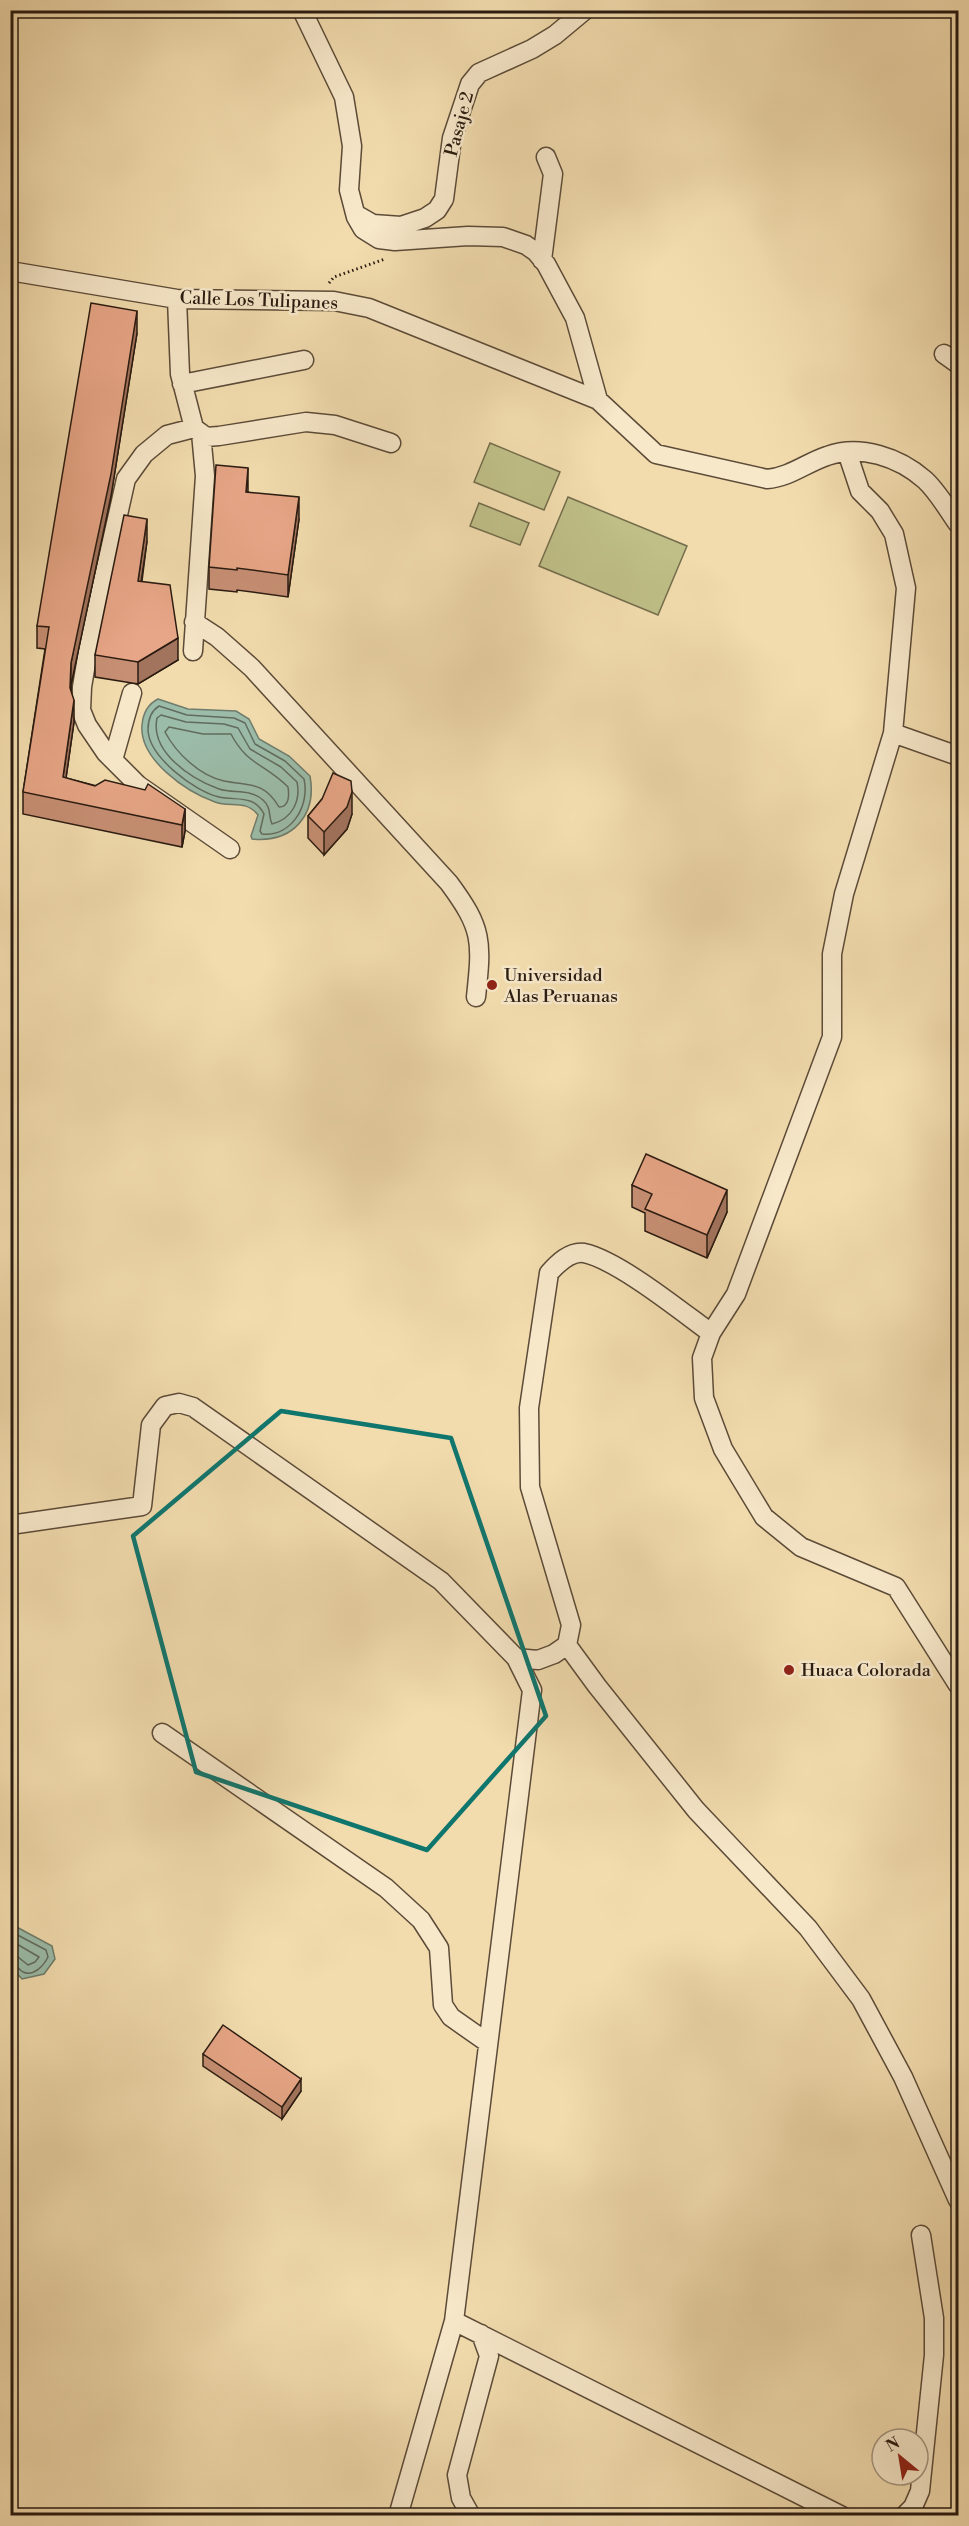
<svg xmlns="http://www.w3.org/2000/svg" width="969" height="2526" viewBox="0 0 969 2526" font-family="'Libre Bodoni',serif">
  <rect width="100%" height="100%" fill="#f2dcae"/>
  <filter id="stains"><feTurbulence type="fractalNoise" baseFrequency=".00333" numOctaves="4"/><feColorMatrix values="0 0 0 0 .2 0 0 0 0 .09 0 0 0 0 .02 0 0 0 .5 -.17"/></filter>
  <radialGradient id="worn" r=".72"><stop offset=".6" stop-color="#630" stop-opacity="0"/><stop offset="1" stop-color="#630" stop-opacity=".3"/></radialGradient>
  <path fill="#bfbf87" stroke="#746d4c" stroke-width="1.5" d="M490,443L560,472L544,510L474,482Z
    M568,497L687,546L658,615L539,566Z
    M479,503L529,523L520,545L470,526Z"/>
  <path fill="#9bbca9" stroke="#6e7c6c" stroke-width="1.5" d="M158,699L188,709L236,711L249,719L259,739L289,756L310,776C317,815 293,843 252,839L251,836L258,815C246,799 230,808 215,802C187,792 139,760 142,725C143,714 148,704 158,699Z
    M11,1924L52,1946L55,1959L44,1974L22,1979L11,1967Z"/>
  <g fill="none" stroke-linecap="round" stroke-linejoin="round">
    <path stroke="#626c5d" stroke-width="1.5" d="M159,706L187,715L234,718L245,723L255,744L285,761L304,779C310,805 292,837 262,834L260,831L264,814C254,794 236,801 219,797C194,791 149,757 148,730C148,720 151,711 159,706Z
      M161,715L186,722L224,724L238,728L250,749L281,767L297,782C301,801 292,819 272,824C268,816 272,808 263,800C249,788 234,794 219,789C191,779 150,752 157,718Z
      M169,727L203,734H231C247,765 265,764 288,787C289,794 290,807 279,807C264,781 249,786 224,781C200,776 176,753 165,732Z
      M10,1931L46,1950L48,1957C44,1965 34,1977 23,1972C17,1968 18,1965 10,1964
      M10,1940L39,1957L35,1962L28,1965L18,1957L10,1956"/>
    <defs>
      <path id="minor" d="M302,10L344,97L352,146L349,190L356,217L363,229L379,239L395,241L468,236L503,237L526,245L536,252L546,264L575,318L598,400L656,454L767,479C790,477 806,463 827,456C860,444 899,457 925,480C938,492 948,510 958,524
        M359,216L373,224L401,226L425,218L437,210L444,199L452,138L470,84L479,73L532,49L555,35L585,10
        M542,260L553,174L546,157
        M10,271L177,299L334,301L369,308L598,400
        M177,299L180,374L194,428L206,437L219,436L306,422L335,425L391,443
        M944,354L958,364
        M182,384L304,360
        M194,428L167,435L144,454L126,479L90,639L82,687L81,710L87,725L106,753L138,785L230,849
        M847,452L860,491L880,511L894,534L906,588L893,733L844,894L832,954V1037L736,1294L711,1333L702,1358L704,1398L723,1449L764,1517L801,1547L896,1587L958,1685
        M194,622L217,637L252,668L449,883C483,929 482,941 476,997
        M193,651L205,476L201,433
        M893,733L958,756
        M113,760L132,693
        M10,1525L142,1506L151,1425L165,1406L179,1403L193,1407L441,1581L516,1658L538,1660L554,1654L567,1645L571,1625L530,1487L529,1408L549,1273C558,1263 570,1251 584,1253C618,1260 682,1312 711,1333
        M567,1645L597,1686L696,1810L808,1928L861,1999L903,2077L958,2200
        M162,1733L386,1888L421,1920L439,1948L443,2005L451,2017L488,2043
        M454,2321L842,2516
        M398,2516L454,2321L532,1690L516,1658
        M471,2516L461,2498L457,2475L489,2356L481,2334
        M904,2516L913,2507L920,2491L934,2355V2318L921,2235"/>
    </defs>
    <use href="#minor" stroke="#5c4b38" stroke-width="21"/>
    <path stroke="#2a1b11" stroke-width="3" stroke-dasharray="1.5 3" stroke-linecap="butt" d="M329,283L334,277L385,259"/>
    <use href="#minor" stroke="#f7e8ca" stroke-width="18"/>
  </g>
  <path fill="#c78f74" stroke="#2a1b11" stroke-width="1.5" d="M137,333L111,496L71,685L74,722L66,778L185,809V831L182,847L23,814V792L45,649L37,648V626Z
    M248,492L299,519L288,597L237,590V592L209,589V567Z
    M147,541L142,581L178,660L138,684L95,677V655Z
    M322,799L352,814L347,829L324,855L308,838V816Z
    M632,1185L727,1212L707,1258L645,1231V1213L632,1207Z
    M203,2054L301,2091L282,2119L203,2066Z"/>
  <path fill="#a2745e" stroke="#2a1b11" stroke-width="1.5" d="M137,311V333L111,496L71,685L70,710L71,663Z
    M248,468V490L246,514V492Z
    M299,497V519L288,597V575Z
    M147,519V541L138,603V581Z
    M178,638V660L138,684V662Z
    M74,700V722L63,799V777Z
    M352,792V814L347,829L324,855V832Z
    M185,809V831L182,847V825Z
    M727,1190V1212L707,1258V1235Z
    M301,2079V2091L282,2119V2107Z"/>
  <path fill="#e7a687" stroke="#2a1b11" stroke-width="1.5" d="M91,303L137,311L111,474L71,663L70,688L74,700L63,777L95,786L105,780L145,790L148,784L185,809L182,825L23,792L49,627L37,626Z
    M216,465L248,468L246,492L299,497L288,575L237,568V570L209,567Z
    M124,515L147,519L138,581L170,585L178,638L138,662L95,655Z
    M333,773L351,781L352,792L347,807L324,832L308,816L322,799Z
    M646,1154L727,1190L707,1235L645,1209L652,1194L632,1185Z
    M223,2025L301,2079L282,2107L203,2054Z"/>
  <path fill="none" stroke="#0f766e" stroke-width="4.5" stroke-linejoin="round" d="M281,1411L451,1438L546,1716L427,1850L196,1772L133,1536Z"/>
  <g fill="#8f2418" stroke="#f7e8ca" stroke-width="2">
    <circle cx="492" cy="985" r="6"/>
    <circle cx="789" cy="1670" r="6"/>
  </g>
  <g text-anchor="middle" stroke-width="5" stroke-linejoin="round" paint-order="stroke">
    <g font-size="18" fill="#2a1b11" stroke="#f7e8ca">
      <text transform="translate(459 124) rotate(-75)" y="6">Pasaje 2</text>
      <text transform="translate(259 300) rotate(2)" y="6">Calle Los Tulipanes</text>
    </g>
    <g font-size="18" fill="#2a1b11" stroke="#f7e8ca" text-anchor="start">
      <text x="504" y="981">Universidad<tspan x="504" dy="21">Alas Peruanas</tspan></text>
      <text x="801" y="1676">Huaca Colorada</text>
    </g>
  </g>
  <rect width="969" height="2526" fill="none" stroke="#f2dcae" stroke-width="36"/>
  <rect x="12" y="12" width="945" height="2502" fill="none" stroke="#2a1b11" stroke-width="3"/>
  <rect x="18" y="18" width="933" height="2490" fill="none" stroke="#2a1b11" stroke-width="1.5"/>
  <g transform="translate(900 2457) rotate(330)"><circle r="28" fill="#f7e8ca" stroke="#a59680" stroke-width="1.5"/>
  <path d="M0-4.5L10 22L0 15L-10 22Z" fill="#8f2418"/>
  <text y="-9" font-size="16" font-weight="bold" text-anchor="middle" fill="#2a1b11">N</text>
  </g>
  <rect width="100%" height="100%" filter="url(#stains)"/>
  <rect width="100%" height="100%" fill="url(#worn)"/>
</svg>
